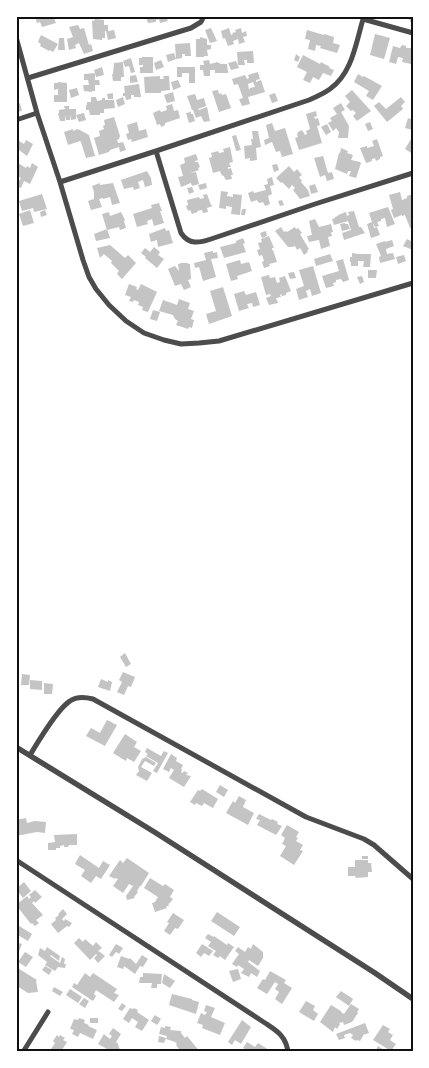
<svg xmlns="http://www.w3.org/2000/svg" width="429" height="1068" viewBox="0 0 429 1068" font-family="'Noto Serif',serif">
  <rect width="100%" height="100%" fill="#fff"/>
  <path fill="#c4c4c4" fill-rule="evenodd" d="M35,16H53L56,23L42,27L40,22L37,23Z
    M148,16H166L168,21L160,23L159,19L156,20V22L148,23L146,17Z
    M398,16H413V23L410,22V20Z
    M95,19L104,20V25H108V31L114,30L116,38L108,40L106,31H105V38H102V40L93,39L92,21L95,20Z
    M78,25L80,29L84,28L89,45L91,44L93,51L84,54L79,43L75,45L76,48L69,50L67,39L73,37L69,27Z
    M211,28L217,41L210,43L205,30Z
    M229,28L231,35L233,34L232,33L236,32L235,30L241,28L242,33L246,31L247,36L243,37L245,42L239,44L238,39L233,41L234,44L228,46L225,38L223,39L221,31Z
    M307,30L324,35V34L334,37L333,43L340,45L337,53L320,48L321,46L316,45L315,51L308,49L310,40L305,39Z
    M375,34L390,38L384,59L370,55Z
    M41,35L58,44L53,52L50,50L49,51L40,46L41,44L38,42Z
    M200,37L207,39V45H211V49L207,50L208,56H204V57H196V39H200Z
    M59,38H64L65,50H58Z
    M190,43L191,56H185V54H182V58L176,59L175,44Z
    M402,45L406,46V48H413V60L411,64L402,62L403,58L398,57L396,64L389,62L393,46L400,48Z
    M253,51L254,63H247V60H244L245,65H238L237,52Z
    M174,53L176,59L168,62L166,55Z
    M296,54L300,57L298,62L294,60Z
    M303,55L320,64L321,62L330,67L329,68L334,70L331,76L323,73L319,80L313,77L310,83L303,80L307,72L297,67Z
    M142,57H153V73H140V67H143V65H139V58H142Z
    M131,58L135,72L131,73L129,66L125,67L123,61Z
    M161,60L164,67L156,70L154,63Z
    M209,60L210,64L218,62V63H220V64H227L228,73H215V70H210V76H204L203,70H200V65H204L203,61Z
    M236,61L239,68L231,70L228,63Z
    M123,62L124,77H121V81H113L112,74H113L114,63Z
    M102,67L104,75L96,77L94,70Z
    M177,67H195V83H189V73H182V77H177Z
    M258,72L260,79L256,80V82L261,80L265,92L248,97L250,104L242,106L239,99L243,98L238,84L234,85L232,79L245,75L247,79L249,78L248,75ZM253,82L255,87L250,88L249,90L248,84Z
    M95,73V80H99L100,85H95V91H92V92L84,91L83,85H89L88,80H84V74Z
    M358,74L363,77L364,76L382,86L373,100L366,96L369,91L354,82Z
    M136,75L138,82L130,83V76Z
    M160,76V79H164L163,76H169L170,90L161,91V93H145L144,77Z
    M178,80L181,87L173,90L171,82Z
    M58,82L67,83V102H54V95H58V89L54,90V83H58Z
    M139,84L141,97H134V95H131V99L126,100L125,96H123V93H125L124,86Z
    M77,88L79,95L71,98L69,90Z
    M218,90L219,94L221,93L222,95L226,94L231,108L219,112L212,91Z
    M352,90L371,111L357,121L353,116L356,113L353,110L351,111L346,106L350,102L345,96Z
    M173,92L175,101L167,103L164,95Z
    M113,93V99H108L107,94Z
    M275,93L278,101L272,103L269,95Z
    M195,94L197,100L204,98L206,106L198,109L199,110L207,107L210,121L204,122L201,116L196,118L193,110H192L187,96Z
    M91,97H96L97,101L102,100V98H105V100H114L115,108L104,109V113H100V115H90L89,110H86V105H87V102H91Z
    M123,97L125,104L118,107L116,100Z
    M401,97L405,102L401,106L403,109L387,122L374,106L379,102L386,109Z
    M20,103L22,111L16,112V105Z
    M341,103L345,110L341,112L349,126L348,138H338L339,132L336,128L333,131L328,123L332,121L330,118L337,114L333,108Z
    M172,104L174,111L178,110L180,118L165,123V125L161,127L160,124L157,125L153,113L160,110L161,112L167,110L166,106Z
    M64,106H69V109H76V119L71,120L70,114V120H66L65,115V121H60L58,113H59V110L65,109Z
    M316,111L317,116L314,117L315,119L318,118L320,125L317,126L322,143L299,150L295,138L298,137L297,135L298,132L302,130L305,135L307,134L306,131L310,129L306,114Z
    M191,112V114H193L195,121L189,123L186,113Z
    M84,113L86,120L79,122L76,115Z
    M114,117L120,136L119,139L117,140L118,143L123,142L126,150L120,152L119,147L110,150L109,152L99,155L94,138L100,136L99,131L104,129L103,126L105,125L104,120Z
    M408,118L413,120V130L405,128Z
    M137,122L139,131L146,129L148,137L132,142L131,139L128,140L126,134L129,133L127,125Z
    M370,122L373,129L368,131L365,124Z
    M272,123L275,131L285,128L293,154L282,157L280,151L276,152L272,142L265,145L264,140L269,138L266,125Z
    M327,124L331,132L326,135L321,127Z
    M73,129V131L78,129L89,135L95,156L86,158L81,142L80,141L68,145L64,132Z
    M252,131H258L261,147L256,148L257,160L250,161V158L245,159L244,146L252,145L251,139H253Z
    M236,135L241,150L236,151L232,136Z
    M16,139L24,144L26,140L33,144L27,156L19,150L16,155Z
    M377,139L383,156L380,157V159L376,161L375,158L372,159V161L366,163L360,148L367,146V148L374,146L372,141Z
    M411,139L413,140V154L405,149Z
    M230,147L233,162L229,163L231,167H228V169L231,168L233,175H231L232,179L226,180L223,175L222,176L220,171L213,173L209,158L212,157L211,153L218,151L219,153L224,152L223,149Z
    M341,148L348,151L347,153L353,155L351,160L360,162L361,163L356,178L349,176L351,171H348L347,174L335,169L339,153H340Z
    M196,154L198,160L195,161V162H198L200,167L198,168L199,170L190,173L196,172L199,184L192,186L191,183L181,187L178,177L183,176L180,165L185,163L184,158Z
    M323,156L328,173L332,172L334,179L327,181L325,175L320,177L314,158Z
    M16,163H18L26,168L27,166L30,168L32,163L38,167L30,184L24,181L21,188L16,186L21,178L16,175Z
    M277,164L279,170L274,172L272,165Z
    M289,166L294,172L297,169L302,175L299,177L302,181L301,182L308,190L310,196L300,199L293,190L295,188L292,185L289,189L282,182L281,183L276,178Z
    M147,171L151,178L152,185L145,187L143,180L138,182L140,188L134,190L133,187L124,189L121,180Z
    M272,177L274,185L270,186L272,194L268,196L270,204L265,206L263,202L259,203L257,200L251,202L248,193L253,191L254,193L266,190L264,185L268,184L267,179Z
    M100,183V185L113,183L120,203L112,205L110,197L103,199V198L99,199L102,207L91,210L88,201L94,199V192L92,186Z
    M206,183L207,188L200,190L198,185Z
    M315,184L318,192L311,194L309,186Z
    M192,187L194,192L189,194L187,188Z
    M221,191L228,192L227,196L233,197V194L242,195L240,215L231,214L232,207L226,206V209L219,208Z
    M400,192L402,200L407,198V196L413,194V227L410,228L405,215L402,216V215L394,218L391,210L393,209L389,195Z
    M42,194L47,209L34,212L33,208L22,211L19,201Z
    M207,194L211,205L213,206L207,208L208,212L203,213L202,210L197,211L198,212L192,214L190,210L188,211L186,206L188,205L187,200L199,197L200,199L204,198L203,195Z
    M282,200L284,205L280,206L278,201Z
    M159,203L162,211H160L164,223L154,226L152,219L147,221L148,224L137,227L133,214L152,208L151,205Z
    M388,207L395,224L387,227L385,218L381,219V221L377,222L379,226L375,227L373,223L374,228L377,227L380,235L371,238L367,224L372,222L369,213Z
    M242,209H246L245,215H241Z
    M30,210L34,223L23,226L19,214Z
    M45,210L47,215L41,217L40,212Z
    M354,211L359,227H361L365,233L344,240L342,233L351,230L348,221L334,225L332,219L335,218V217L338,216V215L346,212L347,216L349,215L348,212Z
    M109,212L110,216L121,212L125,220L124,221L126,228L120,230L119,227L107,230L102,214Z
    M315,219L319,227L331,224L333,232H331L332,236L328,237L330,246L321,249L319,240L309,242L307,236L312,235L309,221Z
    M345,223V224H348L350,229L342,231L340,224Z
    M281,227L284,232L286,231L287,232L295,227L296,229L298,228L302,233L300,234L309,249L307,251L308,252L304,255L300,248L297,250L295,246L292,247H288L275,231Z
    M165,228L166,231L169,230L173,243L158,247L157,240L151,242L149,234Z
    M107,229L110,238L96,241L94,234Z
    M266,231L267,236L262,238L260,233Z
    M269,236L274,248H272V250H273L277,262L269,264L270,266L264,268L262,262L264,261L262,255L259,256L257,250L260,249L258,243L262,242L261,239Z
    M243,238L245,243L243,244L246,252L224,258L220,247L236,243V241Z
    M407,239L413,242V250L403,246Z
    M392,240L394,246L386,249L387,254L393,253L395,259L380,263L379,257L381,256L376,244L385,241V242Z
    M110,245L125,258L128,255L136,263L122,279L117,274L119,271L111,263L112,261L104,254L100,258L97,248Z
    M154,247L160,252L158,255L164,259L157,268L145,258L146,257L141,253L145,248L150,252Z
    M213,251V253L217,252L218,258L211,259L216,277L203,281L199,267L195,268L194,263L206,260L204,253Z
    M352,253L358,254H371L370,267H363L364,261H358V266H351V262H350V257H352Z
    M330,254L333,261L316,266L314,259Z
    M404,255L406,261L398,264L396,257Z
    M343,259L349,280L343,282L341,279L336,280V282L333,283L334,286L326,288L322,276L339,271L336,261Z
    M240,260L241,264L249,262L252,271L237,276L238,279L231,281L226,264Z
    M180,263H188V264H190L191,279L188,280L191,287L184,290L181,284L175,286L168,269L175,266L179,271L178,264H180Z
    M313,266L321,293L312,296L310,289L306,291L308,297L299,300L296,289L304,286L299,270Z
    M368,270H377L376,278H368Z
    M294,272L296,278L290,279L288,273Z
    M269,275L270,278L275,277L277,283L280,282L279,278L285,276L291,291L286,293V295L282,296L281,294L280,295L281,297L276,298L278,303L269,305L266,298L271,296L270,294L266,295L261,277Z
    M362,276L364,282L360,284L357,277Z
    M129,284L137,287L136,289L138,290L141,284L157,292L148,312L142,310L143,307L138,305L139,302L134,300L133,302L129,301L131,297L125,295Z
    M223,287L232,316L209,324L206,314L216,311L210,291Z
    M244,291L246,295L256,292L260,305L253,307L252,303L247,304L249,308L239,311L234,294Z
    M179,299L190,303L188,309L194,311L191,319L194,320L192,328L189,327L188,329L176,325L178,321L175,319L173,315L159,311L163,300L177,305Z
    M153,310L160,312L157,321L150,319Z
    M125,653L131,664L126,667L120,657Z
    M123,672L135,677L131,687L128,686L124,695L117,692L122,682L119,680Z
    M22,674L30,675L29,685H21Z
    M101,679L108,682V680L112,682L110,691L98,687Z
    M30,680L42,681V690L30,689Z
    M44,683L53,684L52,694H44Z
    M107,720L117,725L105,746L86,736L91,728L100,733Z
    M125,734L137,742L134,747L141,751L134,762L127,758L126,761L113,753Z
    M147,748L161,756L164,751L168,753L157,773L153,771L158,763L146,756L148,754L145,752Z
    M171,754L177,758L176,761L183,765L181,769L182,770L181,772L183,773L184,771L188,773L186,775L191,776L184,787L169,778L174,770L171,768L169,772L163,769Z
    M146,757L156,763L154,766L145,761L141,767L152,773L147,781L136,775L139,771L138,767L142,759Z
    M220,785L228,790L224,797L216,792Z
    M202,789L218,799L213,808L204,803L202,806L196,803L195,805L190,802L198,790L200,791Z
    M239,796L246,800L243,807L254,813L248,825L226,813L233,801L235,803Z
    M259,814L271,820L272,819L278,822L277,824L282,826L276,835L257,825L260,820L256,819Z
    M26,818L27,823L35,821L46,822L45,833L37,832L16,836V820Z
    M287,825L299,832L296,837L298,838L296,841L303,845L300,850L303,851L294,865L280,856L286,846L282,844L285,838L281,835Z
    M77,834V845H69L68,847H64V845L60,846V848H56V850H48V843L55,842L54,835Z
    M80,855L99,868L103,861L110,865L101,879L96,876L91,883L81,876L85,870L75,864Z
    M362,856H368V859H362Z
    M127,858L149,873L141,886H140L137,891L138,892L134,897L135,898L127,900L126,896L133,886L129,884L123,893L113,886L118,879L115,878V879L109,876L120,860L123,863Z
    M355,860H368V863H371L372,872H368V877L356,878L355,876H348V867H355Z
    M150,878L163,886L165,884L174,890L170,897L173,899L169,904L168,903L169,906H166L167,908L155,912L152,903L155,902L158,897L144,888Z
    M24,882L31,891L23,898L16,889Z
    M35,890L42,897L35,903L34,901L32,903L43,915L36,920L39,923L35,926L32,923L31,924L16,905L27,896L29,899L31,897L29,895Z
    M63,909L67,914L62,919L64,921L65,919L72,923L69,927L67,926L58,933L51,924L56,920L55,918L59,915L58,914Z
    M217,912L240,927L234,936L211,921Z
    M173,913L184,920L178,929L175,928L170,935L164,931L169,923L167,922Z
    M16,924L32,934L28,941L16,934Z
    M208,934L214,937V936L227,945L228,943L234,947L225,960L220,956L218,958L213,955L216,951L208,946L211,942L205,938Z
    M79,938L83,942L85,939L93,946L96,942L102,948L98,951L100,952L105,956L98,963L94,958L97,955L96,954L90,960L74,943Z
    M16,942L22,944L19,951L16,950Z
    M116,944L123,948L119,954L116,952L112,957L109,955Z
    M202,944L213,951L209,956L204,953L201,957L196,953Z
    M253,944L263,952V958L258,966L249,960L248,962L260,971L257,977L251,973L249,977L241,973L244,969L238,965L237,967L232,964L239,954L235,951L238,947L245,952L248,947L251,949Z
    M47,947L60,956L59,961L51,955L50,956L60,963L62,957L65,959L64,964H66L65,968L58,967L55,971L45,965L47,962L38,955L40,948L45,951Z
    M25,952L33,957L26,967L18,962Z
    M142,955L148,959L143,967L140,966L135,974L124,966L123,969L117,967L121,956L129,959L130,958L136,964Z
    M45,966L52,970L49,975L42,970Z
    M16,967L37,980L36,981L38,992L28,993L17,986L19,983L16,982Z
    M238,969L241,979L233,982L229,971Z
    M270,971L286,980L284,983L292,988L282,1004L275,999L279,992L275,989L278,984L275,982L267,994L257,988L263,979L265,980Z
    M85,973L90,977L93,973L117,989L114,993L119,995L114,1002L96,990L94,994L96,996L93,1001L72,987L74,983L77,985Z
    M143,973L162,974L161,984H157V988H151L152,983H139L140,977H143Z
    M164,974L175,981L170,988L162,983Z
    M54,987L63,992L60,996L52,991Z
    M70,989L82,997L78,1003L66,995Z
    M341,991L353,999L349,1006L336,997Z
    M172,994L192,999V1000L199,1002L196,1014L169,1005Z
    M84,998L89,1001L85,1008L79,1004Z
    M306,1001L315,1006L313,1010L318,1014L314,1021L299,1012Z
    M122,1003L126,1006L122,1011L118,1009Z
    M351,1004L359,1009L357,1012L358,1013L352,1022L344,1025L343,1022L339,1023L340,1024L337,1029L335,1027L333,1032L320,1022L331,1005L341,1011V1012L344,1014Z
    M206,1005L215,1008L211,1017L225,1023L220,1035L202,1028L203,1025L197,1023L201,1013L205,1015L207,1012L204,1011Z
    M130,1008L133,1009L134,1008L138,1010L137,1012L149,1020L142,1031L135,1027L138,1022L132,1018L129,1023L123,1019Z
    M155,1015L161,1019L157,1025L151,1021Z
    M79,1018L85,1020L84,1023L89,1025L88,1026L97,1030L93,1039L80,1033L78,1037L72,1034L74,1030L70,1029L74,1019L78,1020Z
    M90,1018H98V1023H90Z
    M242,1020L251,1027L241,1044L235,1040L232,1045L228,1042Z
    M365,1023L369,1033L363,1035V1036L360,1041L357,1040L356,1041L351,1038L353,1035L350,1033L344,1035L345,1038L339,1040L336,1034Z
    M383,1025L390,1029L388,1032L393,1035L390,1040L396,1044L391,1051L373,1040Z
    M165,1026L171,1027L170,1030L181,1031V1033L185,1038L187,1036L200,1052H181L176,1045L177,1044L175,1042L166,1039L167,1036L159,1034L161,1027L165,1028Z
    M113,1028L121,1034L116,1042L118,1044L119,1048L125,1052H105L104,1050L107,1049L98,1044L104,1034L110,1039L112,1036L109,1034Z
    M57,1035L59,1037L60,1035L65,1038L63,1040L67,1042L62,1050L64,1051L63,1052H49L55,1043L53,1041Z
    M159,1036L166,1038L164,1043L158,1042Z
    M247,1042L255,1047L258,1043L269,1050L268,1052H250L243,1048Z
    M378,1046L387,1052H375Z"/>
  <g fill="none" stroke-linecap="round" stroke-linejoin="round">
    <path stroke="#4c4c4c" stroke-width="5" d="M363,19L413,33
      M16,37L37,113L60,182L83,260L89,277L96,289L109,305L126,321L144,333L164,340L181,344L199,343L219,341L413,283
      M28,78L191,28L201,22L204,16
      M16,120L37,113
      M156,151L181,233C189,245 199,243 211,239L315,204L413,173
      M60,182L156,151L309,100C316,97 323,94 330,89C353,73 356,41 364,16
      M30,755C38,742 57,709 70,701C77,696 85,697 93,699L306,817L364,839L374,845L413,879
      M16,860L265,1023C277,1031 286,1036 288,1052
      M23,1052L48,1012"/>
    <path stroke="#4c4c4c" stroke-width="5.5" d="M16,747L156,833L375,973L413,999"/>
  </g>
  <rect width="429" height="1068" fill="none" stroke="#ffffff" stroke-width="35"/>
  <rect x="18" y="18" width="394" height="1032" fill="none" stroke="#111" stroke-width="2"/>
</svg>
